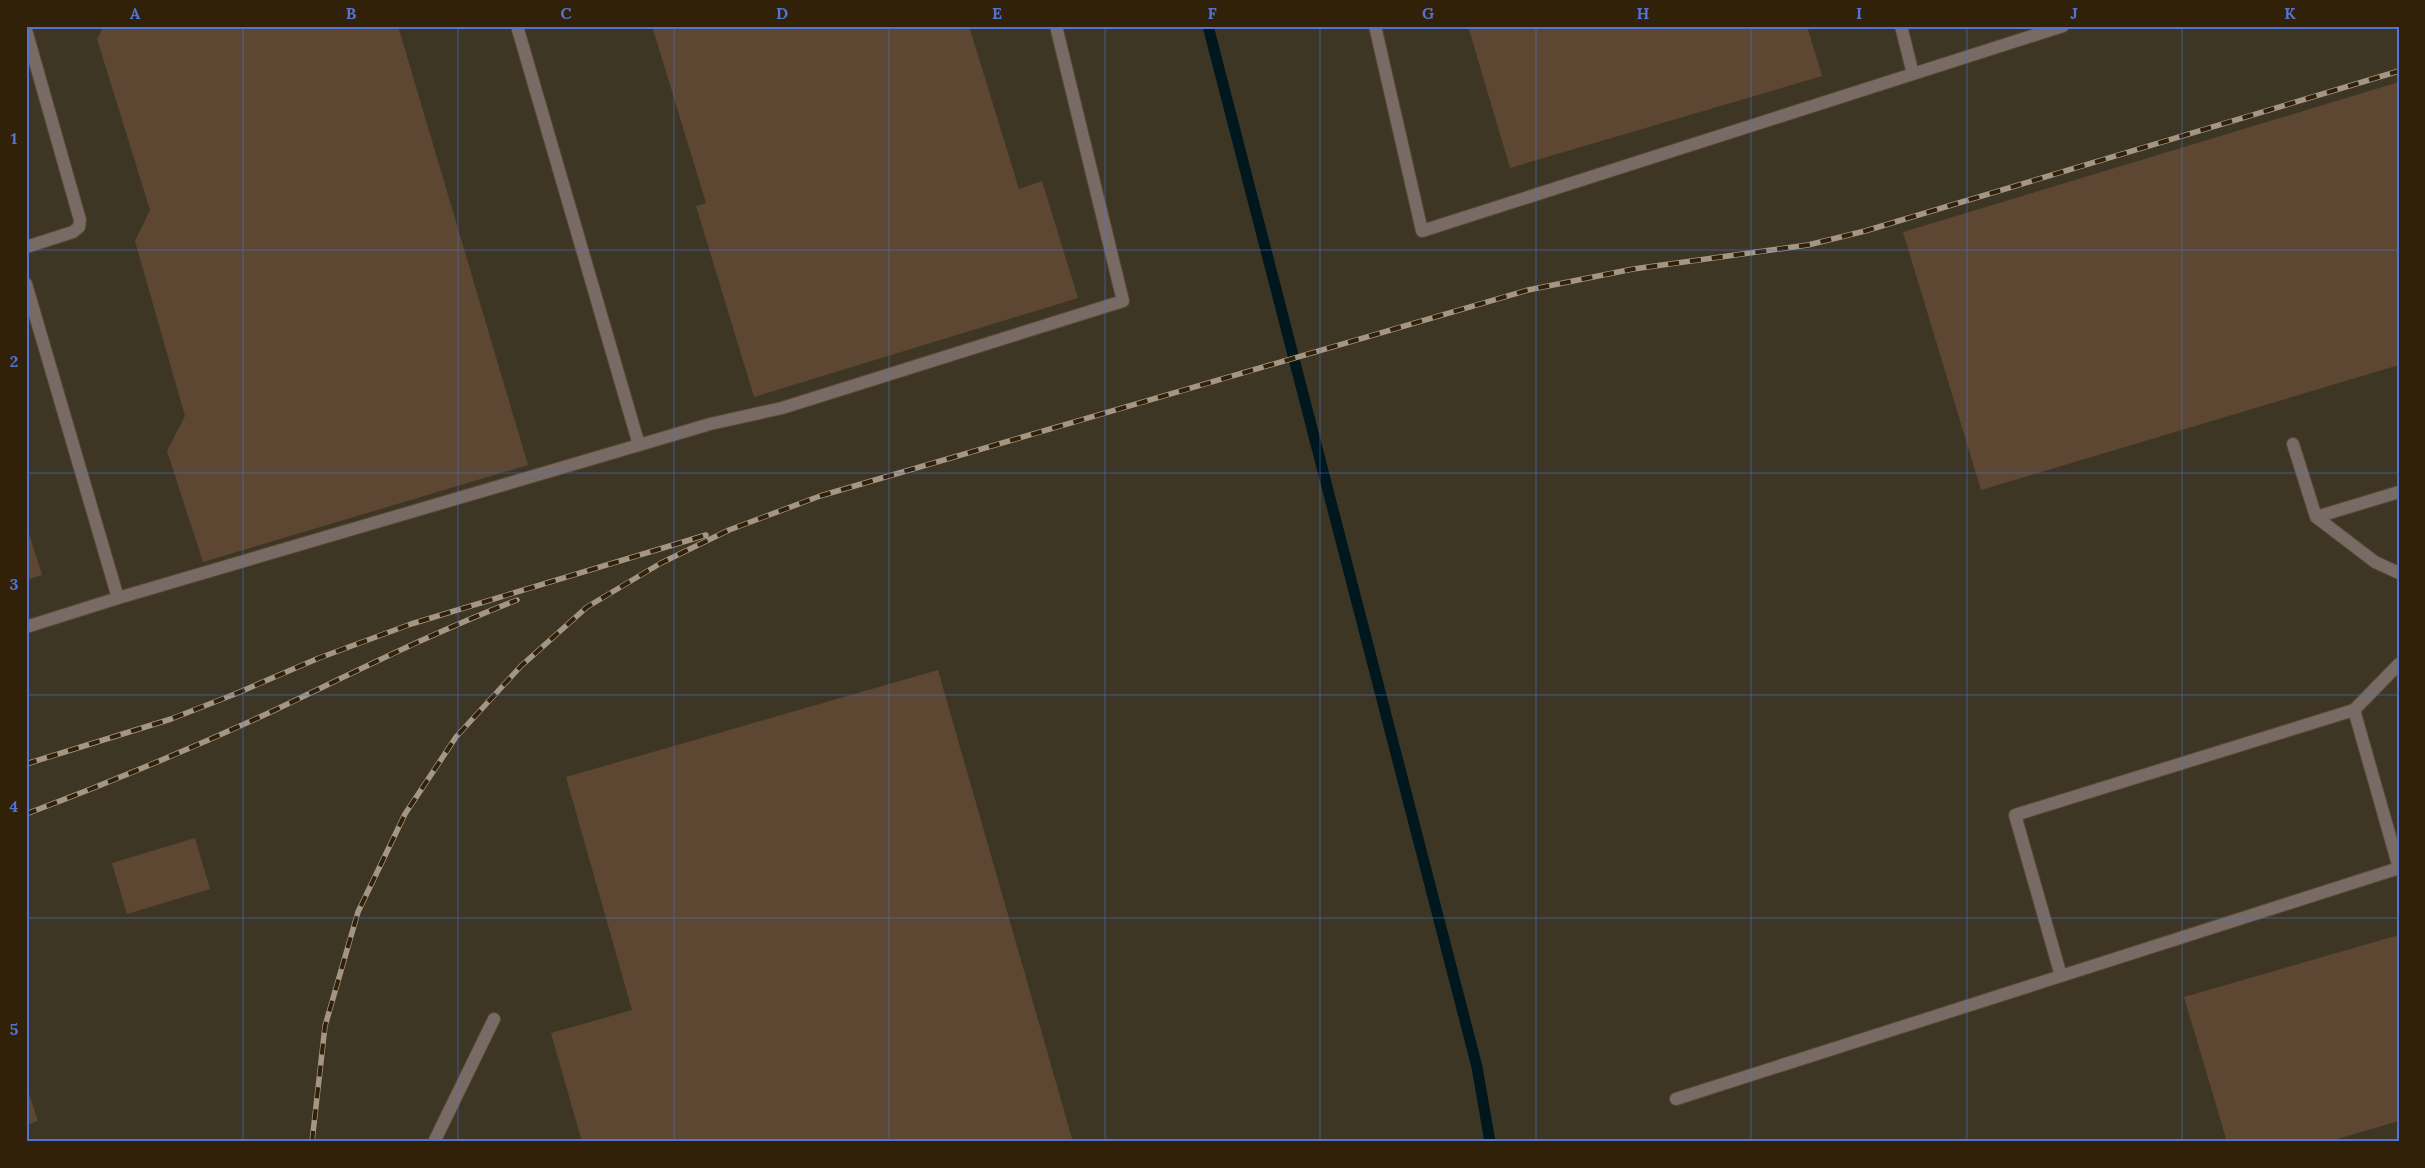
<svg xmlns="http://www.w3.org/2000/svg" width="2425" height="1168" viewBox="0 0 2425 1168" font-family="Lora,serif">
  <rect width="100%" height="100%" fill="#3d2b14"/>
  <path fill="#3d3625" d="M26,26H2399V1142H26Z"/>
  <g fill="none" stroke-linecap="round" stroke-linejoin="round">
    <path stroke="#00181d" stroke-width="11" d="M1208,26L1477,1067L1490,1142"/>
  </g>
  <path fill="#5d4732" d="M104,26H398L528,465L203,562L167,451L185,416L135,241L150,210L97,39Z
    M652,26H969L1019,189L1042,181L1078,298L754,397L696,206L706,203Z
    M1468,26H1807L1822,76L1510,168Z
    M2399,82V365L1981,490L1903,232Z
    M26,524L42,575L26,580Z
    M938,670L1073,1142H582L551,1033L632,1010L566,777Z
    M195,838L210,889L127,914L112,863Z
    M2399,935V1121L2327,1142H2227L2184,997Z
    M26,1085L38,1121L26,1125Z"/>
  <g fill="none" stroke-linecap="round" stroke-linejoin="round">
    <defs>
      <path id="service" d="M1375,26L1422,231L2063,26
        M1901,26L1913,74
        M26,30L80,220L79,227L73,232L26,247
        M26,284L118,598L639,445L517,26
        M2293,444L2316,517L2399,492
        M639,445L710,424L782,408L1123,301L1056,26
        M2316,517L2375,562L2399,573
        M26,627L118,598
        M2399,664L2354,710L2399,868
        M2061,976L2015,815L2354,710
        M1676,1099L2399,868
        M434,1142L494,1019"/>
    </defs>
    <use href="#service" stroke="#594933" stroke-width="14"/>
    <use href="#service" stroke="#786a65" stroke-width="12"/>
    <defs>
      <path id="rail" d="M26,764L171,719L235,694L319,658L411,624L706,535
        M26,814C111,782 193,748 275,710C355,672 434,632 517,600
        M312,1142L325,1026L358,912L405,814L456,737L521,666L587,607L661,563L729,530L820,496L1528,290L1633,269L1808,245L1865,231L2399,71"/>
    </defs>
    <use href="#rail" stroke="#a49684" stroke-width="5.5"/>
    <use href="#rail" stroke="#322109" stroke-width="4" stroke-dasharray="11" stroke-linecap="butt"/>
  </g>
  <path fill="none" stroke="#5274d8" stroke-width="1" stroke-opacity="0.55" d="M243,26V1142M458,26V1142M674,26V1142M889,26V1142M1105,26V1142M1320,26V1142M1536,26V1142M1751,26V1142M1967,26V1142M2182,26V1142M26,250H2399M26,473H2399M26,695H2399M26,918H2399"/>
  <rect width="2425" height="1168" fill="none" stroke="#322109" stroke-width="55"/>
  <rect x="28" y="28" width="2370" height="1112" fill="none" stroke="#5274d8" stroke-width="2"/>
  <g font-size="16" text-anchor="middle" font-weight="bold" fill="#5274d8">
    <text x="135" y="19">A</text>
    <text x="351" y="19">B</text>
    <text x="566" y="19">C</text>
    <text x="782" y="19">D</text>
    <text x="997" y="19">E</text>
    <text x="1212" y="19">F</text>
    <text x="1428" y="19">G</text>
    <text x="1643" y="19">H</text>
    <text x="1859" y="19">I</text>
    <text x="2074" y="19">J</text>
    <text x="2290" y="19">K</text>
    <text x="14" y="144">1</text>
    <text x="14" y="367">2</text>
    <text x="14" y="590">3</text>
    <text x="14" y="812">4</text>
    <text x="14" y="1035">5</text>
  </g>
</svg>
